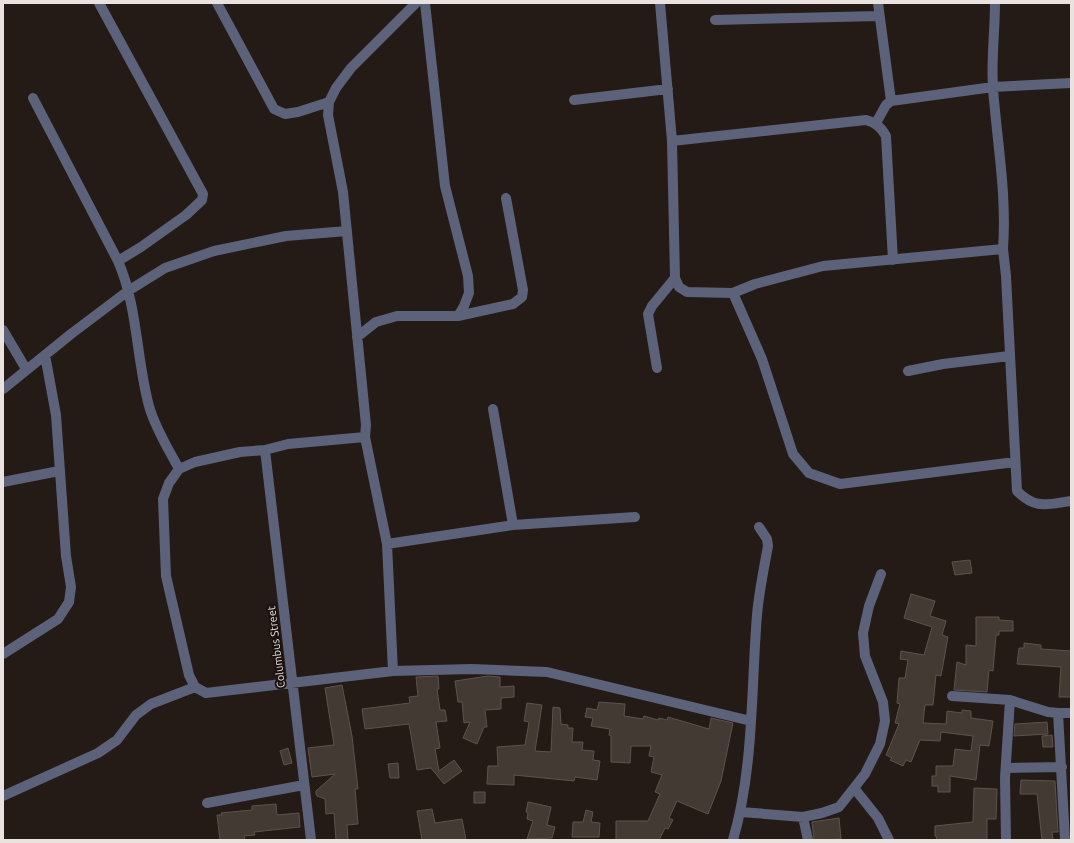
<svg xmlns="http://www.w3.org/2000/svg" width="1074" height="843" viewBox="0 0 1074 843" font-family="Ubuntu,sans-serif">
  <rect width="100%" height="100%" fill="#241a16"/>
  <path fill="#443a34" stroke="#5e534c" d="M970,560L972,573L955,575L952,562Z
    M911,594L935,601L930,616L946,621L942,635L948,637L941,676L936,675L933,705H925L923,723L946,724L947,711L962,713V710L971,711V718L993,721L989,746L980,745L976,780L950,776V792H938V786H932V776H936V766H953L955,749L971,751L973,736L941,732L940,741L920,740L911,762L906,760L903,766L890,760L892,758L886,755L899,724L895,723L900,704L897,703L899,678H905L908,660L900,659L901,651L924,655L932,627L904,618Z
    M976,617H999V620L1013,621V631H999V635H996L993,671L989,670L987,692L954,690L957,662L966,665V645L976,646Z
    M1024,643L1041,645V649L1071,651V697H1059L1061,667L1017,664L1019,648H1024Z
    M438,676L439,689H437L440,710H445L447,721L436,722L440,748L435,749L439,771L454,760L462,771L444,784L431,768L417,770L409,724L365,729L362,709L410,703L409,697L418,696L416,677Z
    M488,676L500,677V687L514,686V697L501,698V709L485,710L487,727H484L477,744L463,738L470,722L464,723L462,702H458L455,681Z
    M342,685L352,736L358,789H355L358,824L347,825L348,840H336L334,813L326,814L325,799L317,796L316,794V791L335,774L312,777L308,748L334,745L325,688Z
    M599,702L625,704L624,716L643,719L644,716L658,720L659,718L667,720L668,717L709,729L711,718L733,723L721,781L708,814L677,801L669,818L673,820L668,829L665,828L659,840H616V821H648L660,794L655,792L662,775L651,772L654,757L649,756L651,746H631L630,763L611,762V736L609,735L610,729L591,726L593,718L585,717L587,708L597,710Z
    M527,703L542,705L535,751L551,752L553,707L560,708L561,724L568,725V728H573L572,742H583L582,750L594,751L593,760L600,761L597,780L575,777L574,781L514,775V785L487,784L488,766H498L497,747L525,745L529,722L524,721Z
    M1047,722L1048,734L1014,736L1015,724Z
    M1052,735L1053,747H1043L1042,736Z
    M288,748L292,763L284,765L280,751Z
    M398,763L399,778H390L388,764Z
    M1021,780L1055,781L1058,832H1052L1053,840H1042L1037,794H1020Z
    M974,788L997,789L996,819H987V840H937L936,836H935V826L973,822Z
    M474,792H485V803H474Z
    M528,802L551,807L547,825L555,827L552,838L527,839L533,821L527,819L528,813L526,812Z
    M276,804L277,815L299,813L300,827L254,832L255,835L244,836L245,840H220L217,815H222L221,813L252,810V806Z
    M432,809L435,823L462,819L466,840H422L417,811Z
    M586,810L593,812L591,822L600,823L599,837H572L573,822H583Z
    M839,818L841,839L814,840L812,822Z"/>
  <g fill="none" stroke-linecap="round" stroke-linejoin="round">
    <path stroke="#5c6279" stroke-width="10" d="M99,3L203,194L202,200L186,215L141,247L118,261C138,307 136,358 149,406C155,428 169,450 179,469
      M217,3L274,109L285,114L298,112L329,102
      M425,3L445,186L468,276L469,293L464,306L458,316
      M660,3L672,141L675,278L679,287L687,292L733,293L755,284L823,266L1003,249L1006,276L1017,491C1036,510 1047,504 1071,501
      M878,3L891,101
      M995,3C995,31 991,60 993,88C997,142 1007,194 1003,249
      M715,20L879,16
      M33,98L118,261
      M574,100L668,89
      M876,123L886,105L891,101L993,87L1071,83
      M672,141L866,120C876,123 881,127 886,136L893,260
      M733,293L762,359L793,454L809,473L840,484L1015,462
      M3,330L26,369
      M357,337L376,322L397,316H458L513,304L522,297L523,290L506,198
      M657,368L648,314L652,306L675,278
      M908,371L943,364L1009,356
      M3,389L71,334L128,291L165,268L214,251L286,236L347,231
      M493,409L513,525
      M365,437L288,444L265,450L240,452L195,462L179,469L169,483L163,499L166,576L189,675L195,687L206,693L393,671L472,669L547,672L751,721
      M265,450L311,840
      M3,482L59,471
      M387,544L513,525L635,517
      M3,654L58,619L69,602L71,587L66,556L56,415L45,355
      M393,671L387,544L365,437L366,425L343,192L328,115L329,102L336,88L351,68L416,3
      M952,696L1010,700L1048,712L1058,713L1065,840
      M1058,713H1071
      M1006,768L1062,767
      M854,788L878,818L889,840
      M3,796L98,753L117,740L136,715L151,704L195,687
      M207,803L304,785
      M741,812L803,817L822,813L839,807L865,774L880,744L885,721L883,702L865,656L863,633L869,606L881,574
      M803,817L808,840
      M733,840C754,768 751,689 757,615C759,592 764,568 768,546L767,539L759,527
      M1006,840L1005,778L1010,700"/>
  </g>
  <g text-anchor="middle" stroke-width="4" stroke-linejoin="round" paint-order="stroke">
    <g font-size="11" fill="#e9e2de" stroke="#1b110d">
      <text transform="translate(276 647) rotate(-97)" y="4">Columbus Street</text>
    </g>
  </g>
  <rect width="1074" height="843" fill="none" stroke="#e9e2de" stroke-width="8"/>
</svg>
